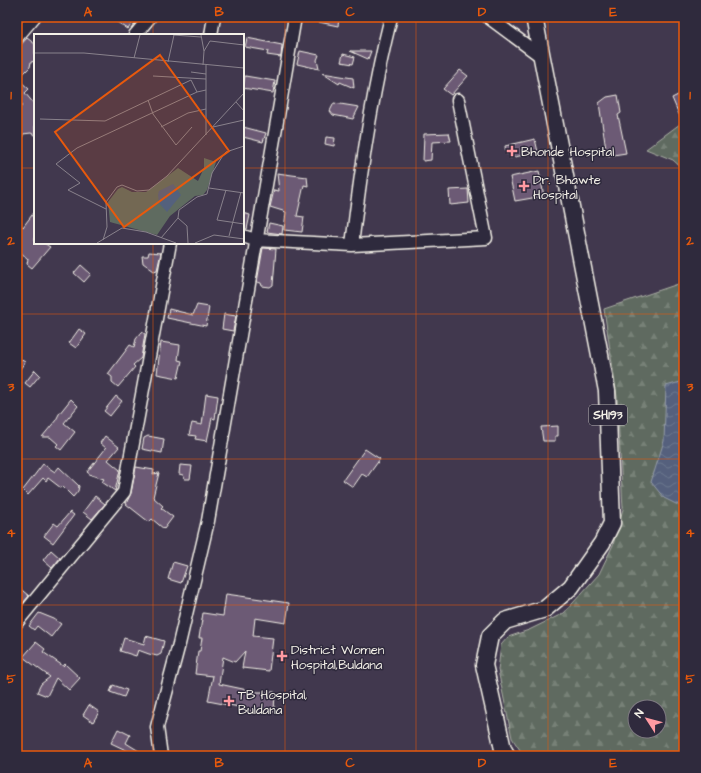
<svg xmlns="http://www.w3.org/2000/svg" width="701" height="773" viewBox="0 0 701 773" font-family="'Architects Daughter',sans-serif">
  <defs>
    <pattern id="forest-firs" width="22" height="20" patternUnits="userSpaceOnUse"><rect width="22" height="20" fill="#5f6b60"/><path d="M5 1l3.5 6h-7zM16 11l3.5 6h-7z" fill="#778177"/></pattern>
    <pattern id="water-waves" width="16" height="10" patternUnits="userSpaceOnUse"><rect width="16" height="10" fill="#54617d"/><path d="M0 5q4-4 8 0t8 0" fill="none" stroke="#6d788f"/></pattern>
  </defs>
  <rect width="100%" height="100%" fill="#41384e"/>
  <filter id="ink" filterUnits="userSpaceOnUse"><feTurbulence type="fractalNoise" baseFrequency=".025" numOctaves="2"/><feDisplacementMap in="SourceGraphic" scale="8" xChannelSelector="R" yChannelSelector="G"/><feConvolveMatrix kernelMatrix="1 2 1 2 8 2 1 2 1" color-interpolation-filters="sRGB"/></filter>
  <g filter="url(#ink)">
    <path fill="url(#forest-firs)" stroke="#aaaea4" fill-rule="evenodd" d="M684,121V170L673,160L646,149Z
      M684,282V756H524L512,738L498,670L501,645L508,637L529,630L564,613L599,574L613,545L623,509L617,397L604,309ZM635,707H659V731H635Z"/>
    <path fill="url(#water-waves)" stroke="#949ba8" d="M684,381V508L664,498L651,482L664,441L666,386Z"/>
    <path fill="#6c5a74" stroke="#f4f1e8" d="M109,17H137L128,29Z
      M309,17H329L339,19L338,26L309,20Z
      M27,38L35,44V61L31,62L30,67L18,79L29,89L25,93L35,105V135L31,133L23,134L21,149H17V111L23,105L17,99V49Z
      M247,38L282,45L281,57L267,55L268,51L245,47Z
      M300,51L319,55L317,60L319,69L297,64Z
      M350,51H371L368,59Z
      M343,54L355,57L353,64L341,62Z
      M460,70L468,76L451,95L443,89Z
      M322,73L353,78L354,88L340,82L339,84Z
      M245,76L275,81L273,93L243,88Z
      M684,92V126L672,98Z
      M618,95L621,113L618,115L626,153L607,156L599,103L607,97Z
      M334,103L359,107L353,119L333,115L330,111Z
      M243,127L266,133L263,142L243,137Z
      M449,133L451,141L432,142L431,160L423,161L424,134Z
      M326,137L335,138L334,146L325,144Z
      M535,139L538,152L510,158V153L506,154L505,146Z
      M539,171L544,196L515,201L510,177Z
      M277,173L307,177L308,186L304,185L297,216L304,217L302,232L284,230L286,212L270,207L274,190L279,191Z
      M468,189L469,203L450,205L449,190Z
      M35,211V243H44L50,247L32,268L27,264L28,259L17,249V222L23,227Z
      M243,213L250,215L247,229H243Z
      M269,223L283,226L282,234L267,232Z
      M263,248L276,249L273,285L270,287L262,286L261,283L257,282Z
      M149,252L161,253L157,270L154,271L143,263L142,256H148Z
      M81,265L91,274L84,282L74,273Z
      M197,305L209,307L206,326L167,318L169,309L193,315Z
      M224,314L236,316L233,331L222,329Z
      M79,329L86,334L76,348L69,343Z
      M142,332L145,334L141,358L133,365L135,367L118,387L112,382V377L108,374L130,345L134,347L136,339Z
      M161,342L180,345L178,360L182,361L178,378L157,374Z
      M17,357L25,362L17,373Z
      M35,370L40,375L30,387L25,383Z
      M206,394L218,396L215,419L212,418L207,441L195,439L196,436L189,435L192,423L202,425Z
      M116,396L122,401L110,416L104,411Z
      M71,399L78,406L64,423L75,432L61,450L56,446L58,444L50,437H42L56,420L59,414Z
      M558,426V436H555V441H543L541,427Z
      M105,436L119,447L108,460L120,470L115,491L102,482L104,479L91,475L87,472L106,448L100,443Z
      M148,436L164,439L162,453L142,449L144,438Z
      M365,449L380,459L367,477L362,474L353,487L343,480Z
      M43,464L55,472L59,467L79,486L78,491L73,497L62,486L61,488L48,478L46,481L43,478L28,495L23,490Z
      M180,465L192,466L190,479H185L183,475L179,474Z
      M136,467L154,470L153,474L159,473L153,497L163,506L161,508L173,517L164,529L152,519L149,522L126,504L131,493Z
      M95,496L105,504L92,519L83,512Z
      M70,512L74,515L53,543L44,536L54,523L58,526Z
      M51,550L60,558L52,568L43,560Z
      M173,562L187,566L181,583L168,579Z
      M17,586L29,596L17,610Z
      M226,594L289,603L286,623L255,618L253,636L273,638L269,671L242,668L245,651L235,662L223,657L219,684L257,692H275L274,712L244,711V708L208,701L213,676L195,674L198,651H200L202,638H199L203,613L223,616Z
      M39,613L54,619L61,624L51,637L37,626L34,630L29,626Z
      M146,636L164,641L161,654L157,656L149,654L138,650L136,656L120,651L124,638L144,644Z
      M36,642L45,649L43,652L63,666L65,664L80,678L69,690L56,678L47,696L37,692L41,684L50,677L23,657Z
      M113,685L127,690L124,697L110,692Z
      M89,705L99,712L93,722L83,715Z
      M118,729L130,735L126,743L147,756H127L130,752L111,743Z"/>
    <g fill="none" stroke-linecap="round" stroke-linejoin="round">
      <defs>
        <path id="minor" d="M488,17L542,57
          M135,35L150,17
          M211,35L214,17
          M17,37L34,17
          M243,236L255,240L352,245L486,238L458,100
          M352,245C361,168 372,92 391,17
          M17,622L124,492L170,243
          M161,756L157,727L179,644L208,521L295,17"/>
        <path id="major" d="M507,756L503,749L484,665L490,636L505,621L545,609L571,587L602,543L612,523L607,391L534,17"/>
      </defs>
      <use href="#minor" stroke="#f4f1e8" stroke-width="15"/>
      <use href="#major" stroke="#f4f1e8" stroke-width="19"/>
      <use href="#minor" stroke="#2f2a3d" stroke-width="12"/>
      <use href="#major" stroke="#2f2a3d" stroke-width="16"/>
    </g>
  </g>
  <path fill="none" stroke="#e8590c" stroke-width="1" stroke-opacity="0.55" d="M153,17V35M285,17V756M416,17V756M548,17V756M17,168H35M243,168H684M153,243V756M17,314H684M17,459H684M17,605H684"/>
  <g fill="#ff9aa2" stroke="#2f2a3d" stroke-width="1.5">
    <path d="M510 145h4v4h4v4h-4v4h-4v-4h-4v-4h4z"/>
    <path d="M522 180h4v4h4v4h-4v4h-4v-4h-4v-4h4z"/>
    <path d="M280 650h4v4h4v4h-4v4h-4v-4h-4v-4h4z"/>
    <path d="M227 695h4v4h4v4h-4v4h-4v-4h-4v-4h4z"/>
  </g>
  <g text-anchor="middle" stroke-width="3" stroke-linejoin="round" paint-order="stroke">
    <rect fill="#2f2a3d" stroke="#b9b5b5" stroke-width="1" x="589" y="405" width="38" height="20" rx="3"/>
    <g font-size="12" font-weight="bold" fill="#f4f1e8">
      <text x="608" y="419">SH193</text>
    </g>
    <g font-size="13" fill="#f4f1e8" stroke="#2f2a3d" text-anchor="start">
      <text x="521" y="156">Bhonde Hospital</text>
      <text x="533" y="184">Dr. Bhawte<tspan x="533" dy="15">Hospital</tspan></text>
      <text x="291" y="654">District Women<tspan x="291" dy="15">Hospital,Buldana</tspan></text>
      <text x="238" y="699">TB Hospital,<tspan x="238" dy="15">Buldana</tspan></text>
    </g>
  </g>
  <g transform="translate(34 34)">
    <rect width="210" height="210" fill="#41384e"/>
    <path d="M170,124L182,128L173,156L169,161L161,162L136,182L123,201L76,188L74,168L84,155L88,153L98,158H112L144,134L164,147L170,134Z" fill="#5f6b60"/>
    <path d="M139,150L147,161L133,178L125,169L124,161L125,157Z" fill="#54617d"/>
    <path fill="none" stroke="#89828c" stroke-width="1" d="M139,1L167,3M167,1L170,17M0,19H50L210,34M100,24L106,1M134,28L140,1M169,31L170,17L176,7L210,11M157,38L172,40M119,42L172,45M157,46L163,58M114,66L119,80L142,111L158,93M202,68L210,77M6,85L71,87L157,46M127,93L154,79L172,75M179,93L210,86M172,101V31M175,154L210,159M192,156L183,186L210,190M72,175L34,156L46,149L22,130L43,114L163,58L172,56M144,184L153,192L154,209M195,202L207,158M127,204L144,184L145,176L163,163L173,160L178,139L188,123L192,118L210,112M69,206L73,193L72,168L83,153L88,151L103,157L115,156L133,142L210,59M63,209L88,194L112,198L142,209M161,209L180,201L210,205"/>
    <path fill="#e8590c" fill-opacity="0.15" stroke="#e8590c" stroke-width="2" d="M126,21L195,117L90,193L21,98Z"/>
    <rect width="210" height="210" fill="none" stroke="#f4f1e8" stroke-width="2"/>
  </g>
  <rect width="701" height="773" fill="none" stroke="#2f2a3d" stroke-width="44"/>
  <g transform="translate(647 719) rotate(306)"><circle r="19" fill="#2f2a3d" stroke="#7e7a81"/>
  <path d="M0-3L7 15L0 10L-7 15Z" fill="#ff9aa2"/>
  <text y="-6" font-size="11" font-weight="bold" text-anchor="middle" fill="#f4f1e8">N</text>
  </g>
  <rect x="22" y="22" width="657" height="729" fill="none" stroke="#e8590c" stroke-width="1.5"/>
  <g font-size="13" text-anchor="middle" font-weight="bold" fill="#e8590c">
    <text x="88" y="16">A</text>
    <text x="219" y="16">B</text>
    <text x="350" y="16">C</text>
    <text x="482" y="16">D</text>
    <text x="613" y="16">E</text>
    <text x="11" y="99">1</text>
    <text x="690" y="99">1</text>
    <text x="11" y="245">2</text>
    <text x="690" y="245">2</text>
    <text x="11" y="391">3</text>
    <text x="690" y="391">3</text>
    <text x="11" y="537">4</text>
    <text x="690" y="537">4</text>
    <text x="11" y="683">5</text>
    <text x="690" y="683">5</text>
    <text x="88" y="767">A</text>
    <text x="219" y="767">B</text>
    <text x="350" y="767">C</text>
    <text x="482" y="767">D</text>
    <text x="613" y="767">E</text>
  </g>
</svg>
